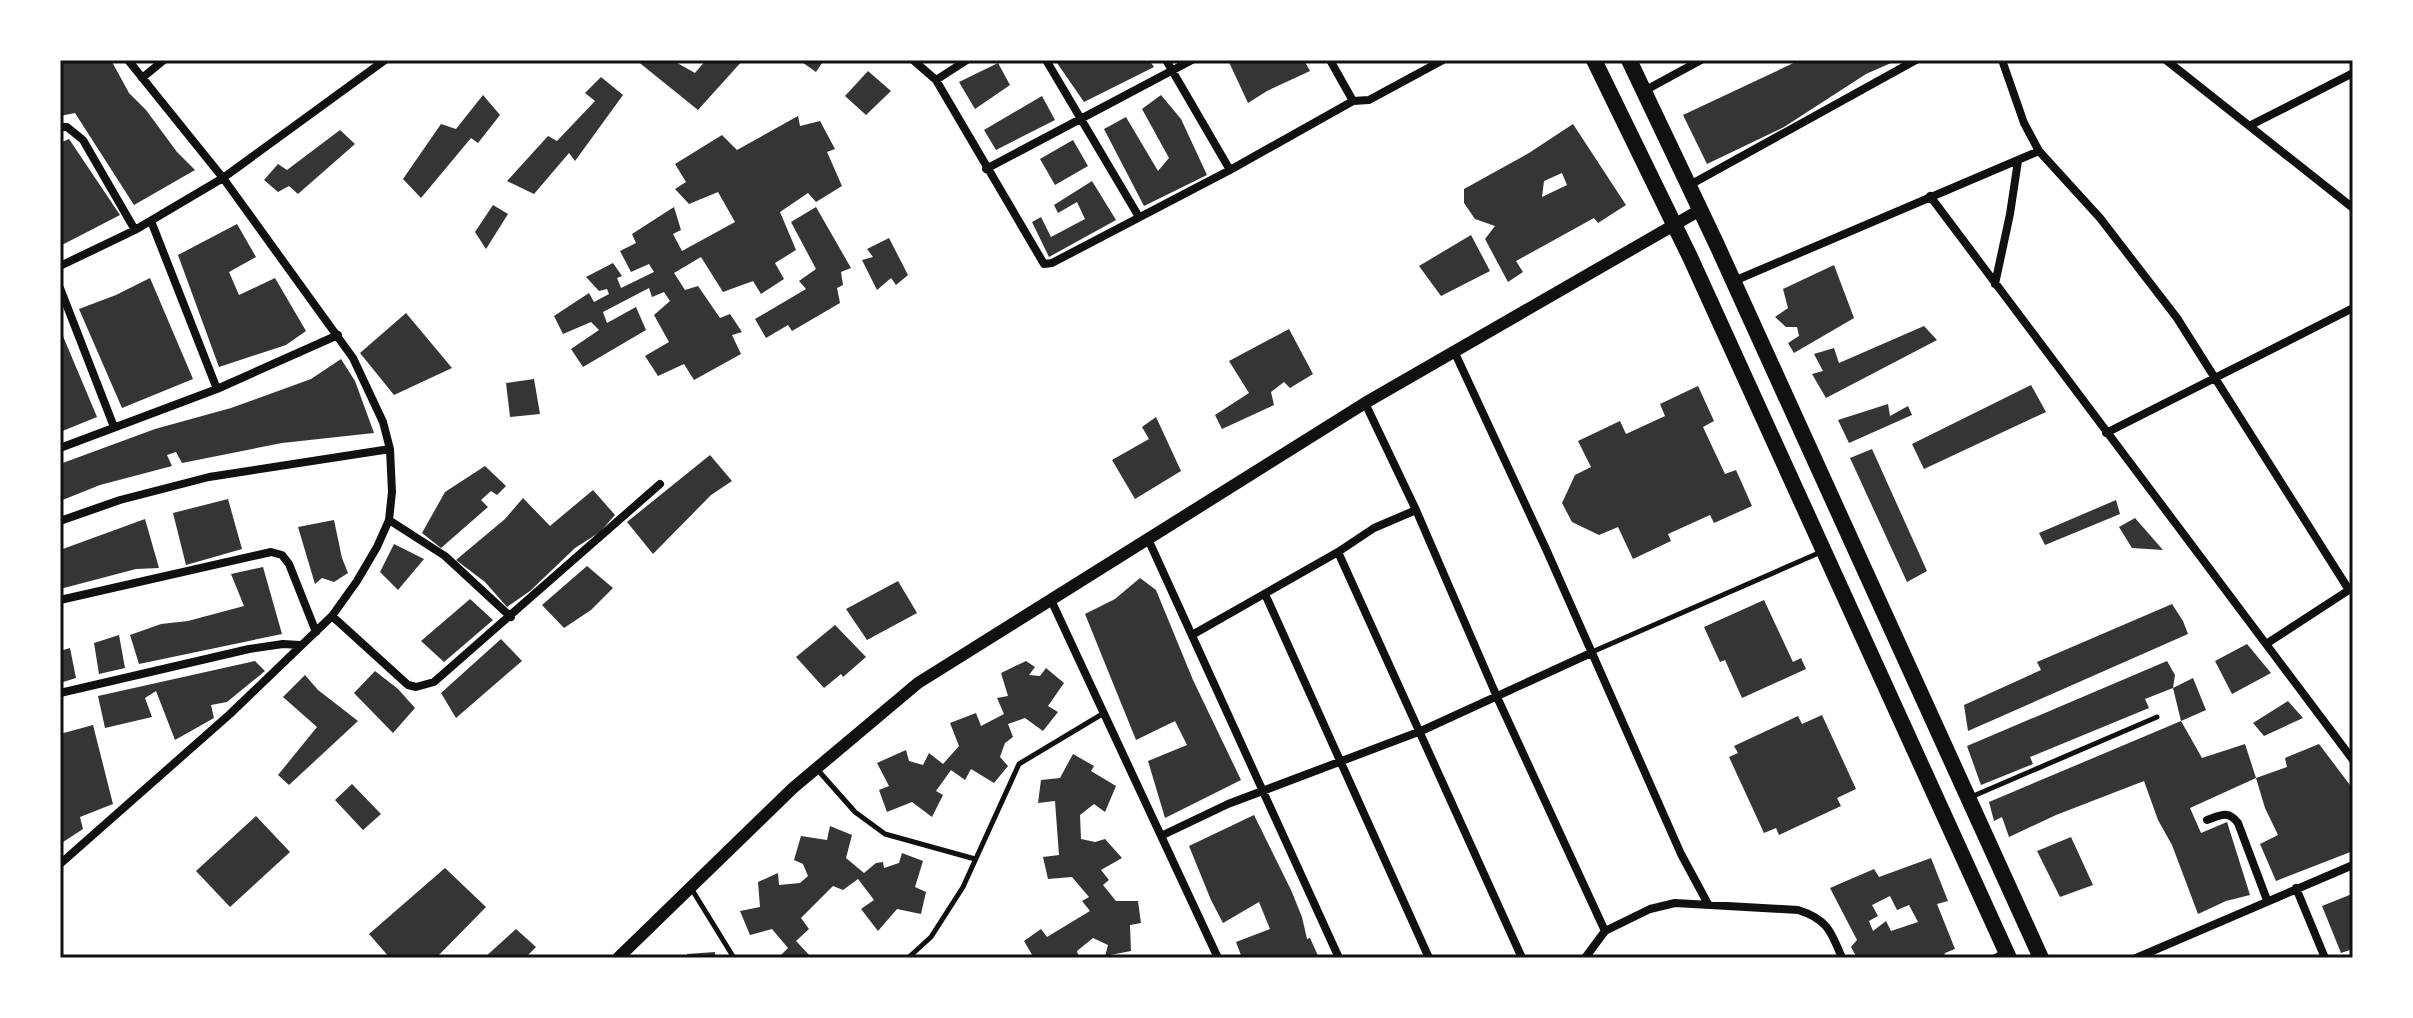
<svg xmlns="http://www.w3.org/2000/svg" width="2413" height="1018" viewBox="0 0 2413 1018" font-family="Karla,sans-serif">
  <rect width="100%" height="100%" fill="#fff"/>
  <path fill="#353535" fill-rule="evenodd" d="M60,60H111L129,93L146,110L177,152L195,170L134,205L75,113L60,116Z
    M636,60H672L695,73L706,60H743L698,110Z
    M799,60H824L816,72Z
    M1055,60H1149L1154,67L1084,102Z
    M1228,60H1304L1310,71L1267,91L1248,103Z
    M1800,60H1898L1866,74L1784,127L1707,164L1683,115Z
    M998,63L1010,85L975,109L959,82Z
    M868,71L891,91L866,115L845,96Z
    M601,77L623,95L575,161L569,153L534,194L507,181L548,136L557,141L595,101L585,93Z
    M483,95L500,115L478,143L471,138L421,198L403,179L441,124L456,129Z
    M1161,95L1181,119L1207,175L1144,206L1104,129L1126,117L1158,171L1169,158L1142,109Z
    M1042,96L1055,120L996,150L984,130Z
    M798,116L800,126L820,121L835,149L827,152L842,186L816,202L808,193L780,212L796,250L775,263L784,279L761,294L753,281L723,292L701,257L674,273L685,290L698,286L720,318L730,314L742,332L732,335L741,354L694,380L684,364L658,376L645,356L669,342L654,315L670,301L664,292L652,297L649,288L603,312L607,323L636,307L646,330L583,367L571,349L599,330L591,322L563,334L554,316L589,293L594,302L609,294L607,289L599,291L586,277L613,263L622,276L617,278L621,288L654,272L649,264L631,272L620,251L636,243L632,234L674,207L681,230L673,234L682,251L735,222L718,192L689,204L675,189L686,182L675,164L722,135L737,150Z
    M1573,124L1626,205L1598,223L1594,218L1516,261L1523,272L1508,282L1485,239L1495,226L1475,219L1464,203V189L1529,153ZM1562,173L1567,185L1542,197L1544,181Z
    M340,130L355,144L298,194L289,186L278,192L264,180L278,164L287,170Z
    M69,139L120,215L60,246V143Z
    M1073,140L1088,166L1055,185L1040,159Z
    M1092,181L1116,220L1049,257L1032,222L1041,217L1051,237L1085,219L1077,202L1058,213L1054,205Z
    M493,205L508,214L486,249L475,232Z
    M816,207L851,268L841,272L843,285L837,288L840,303L792,331L788,325L766,338L755,319L806,289L799,281L816,269L791,222Z
    M237,224L256,257L229,272L239,295L275,278L306,331L286,345L219,367L178,255Z
    M1471,235L1490,271L1441,296L1419,266Z
    M889,238L908,275L896,285L891,278L877,290L862,260L873,257L867,249Z
    M1834,265L1854,318L1794,353L1788,343L1799,336L1797,327H1786L1775,317L1788,308L1783,289Z
    M150,278L193,379L122,408L79,309L116,295Z
    M406,313L452,368L394,395L360,353Z
    M1924,326L1937,340L1826,398L1812,374L1823,371L1814,354L1834,348L1839,363Z
    M60,329L97,417L60,432Z
    M1289,329L1313,374L1290,388L1284,382L1271,392L1274,405L1222,429L1215,415L1249,393L1229,361Z
    M341,359L355,381L374,433L282,443L182,463L176,452L167,455L172,466L100,485L60,501V464L155,429L231,408L311,379Z
    M534,379L540,414L510,417L506,383Z
    M2031,385L2046,412L1924,469L1912,444Z
    M1698,386L1714,421L1703,427L1725,474L1736,470L1752,506L1714,523L1710,515L1668,534L1671,541L1633,559L1618,527L1599,535L1572,522L1562,503L1575,475L1591,467L1578,441L1620,421L1626,434L1665,416L1660,404Z
    M1888,404L1890,416L1908,406L1912,415L1849,443L1838,420Z
    M1156,417L1181,471L1135,499L1112,460L1149,439L1142,427Z
    M1872,449L1927,571L1907,582L1850,458Z
    M710,455L732,481L711,495L653,554L627,522Z
    M485,466L506,486L497,495L491,491L481,500L488,507L441,548L422,533L445,492Z
    M593,490L615,515L600,532L575,548L530,591L507,607L485,582L456,560L505,519L523,498L550,526Z
    M228,499L242,549L186,565L173,513Z
    M2116,500L2120,514L2045,545L2039,533Z
    M2135,518L2163,550L2132,548L2119,527Z
    M145,519L159,568L136,569L60,589V550Z
    M334,520L342,558L348,573L334,582L322,578L315,584L298,527Z
    M394,544L424,559L398,590L380,572Z
    M587,566L613,588L591,610L564,628L542,605Z
    M263,567L282,634L139,664L130,635L161,624L188,621L244,606L231,574Z
    M1140,578L1156,590L1193,680L1241,780L1165,818L1148,761L1187,745L1175,721L1136,740L1085,614L1115,599Z
    M898,581L917,613L867,640L846,609Z
    M470,599L493,620L444,662L421,641Z
    M1764,600L1793,662L1801,658L1806,669L1742,698L1725,660L1720,662L1704,627Z
    M2172,604L2183,621L2188,634L1968,731L1964,705L2041,670L2037,662Z
    M835,625L866,657L843,677L841,674L824,688L796,657Z
    M119,635L125,668L99,674L94,643Z
    M501,639L522,661L456,718L441,693Z
    M2247,644L2271,673L2232,694L2215,661Z
    M70,648L76,678L60,683V651Z
    M255,661L265,671L227,702L211,705L214,718L175,740L156,691L145,698L152,717L105,728L98,696Z
    M1026,661L1035,667L1029,675L1040,676L1046,668L1064,683L1048,706L1058,712L1043,731L1025,718L1008,724L1013,737L1005,743L1000,757L1008,766L994,783L971,769L965,780L951,770L936,791L943,795L932,817L912,802L887,812L879,790L889,786L877,763L906,750L909,761L923,765L929,753L943,764L959,746L950,723L976,713L981,726L1004,714L997,698L1008,696L1001,673Z
    M2167,661L2175,675L2173,688L2193,678L2206,710L2181,721L2202,758L2245,744L2256,778L2190,808L2201,833L2227,822L2250,895L2226,901L2198,914L2172,845L2158,820L2144,781L2056,815L2009,837L2002,817L1994,821L1989,802L2181,721L2173,688L2145,699L2149,708L2030,757L2033,764L1981,785L1967,746Z
    M375,671L398,689L415,708L393,733L354,693Z
    M305,675L318,690L358,721L289,785L278,775L317,727L283,697Z
    M2288,701L2303,718L2264,736L2253,723Z
    M1822,715L1856,789L1837,798L1841,806L1779,835L1776,828L1764,833L1729,757L1738,753L1734,746L1798,716L1802,724Z
    M93,725L113,804L80,817L83,829L60,844V734Z
    M2319,744L2353,789V851L2276,881L2260,844L2278,835L2265,808L2256,778L2287,767L2285,758Z
    M1073,754L1094,766L1091,771L1116,786L1105,812L1094,804L1080,815L1081,839L1095,842L1105,839L1122,858L1101,870L1109,880L1103,885L1116,901H1138L1141,923L1130,925L1131,951L1105,956L1108,945L1093,938L1077,951L1079,958H1034L1024,941L1041,929L1047,937L1090,911L1082,901L1089,897L1072,877L1048,879L1043,857L1059,855L1055,801L1038,803L1041,780L1060,778Z
    M352,784L381,814L363,830L335,800Z
    M1254,815L1291,890L1302,917L1307,939L1310,938L1319,958H1242L1236,942L1270,929L1259,902L1223,923L1211,900L1189,846Z
    M256,816L290,852L230,907L196,871Z
    M830,826L852,835L846,858L864,873L876,863L883,862L884,868L899,863L902,853L923,861L915,887L926,892L921,914L897,909L878,931L861,909L874,900L858,879L843,890L833,886L801,918L809,929L796,941L812,958H778L788,948L772,929L750,935L740,911L760,907L758,882L778,873L779,885L800,883L808,876L803,864L794,860L801,836L827,840Z
    M2071,837L2093,885L2060,897L2037,851Z
    M1931,858L1948,901L1937,904L1955,949L1945,953L1943,958H1857L1851,947L1857,940L1830,888L1874,869L1879,877ZM1890,896L1897,910L1909,905L1918,922L1891,931L1886,921L1873,931L1869,921L1878,916L1872,905Z
    M445,868L486,907L436,958H390L369,934Z
    M2352,894L2353,949L2341,953L2322,906Z
    M516,929L536,947L525,958H484Z
    M715,952V958H687V954Z"/>
  <g fill="none" stroke-linecap="round" stroke-linejoin="round">
    <path stroke="#111" stroke-width="5" d="M1592,652L1821,552
      M816,768L855,812L885,834L975,859
      M1971,797L2157,717
      M691,888L734,958
      M908,958L931,937L963,887L1019,764L1104,713"/>
    <path stroke="#111" stroke-width="8" d="M913,60L936,80L1044,264L1052,263L1230,170L1353,101
      M1046,60L1139,217
      M1166,60L1230,170
      M1330,60L1353,101
      M2002,60L2024,123L2039,151L2100,218L2177,318L2349,590
      M2166,60L2353,208
      M142,78L164,60
      M936,80L967,60
      M1644,91L1701,60
      M1353,101L1369,100L1443,60
      M2251,125L2353,73
      M60,127H67L83,140L135,230
      M986,169L1192,60
      M1688,186L1916,60
      M1930,196L2353,760
      M151,221L217,389
      M60,266L135,230L223,178L385,60
      M1734,281L2039,151
      M1995,284L2010,214L2018,161
      M60,288L114,427
      M1454,351L1546,549L1681,854L1708,904
      M1365,403L1416,510L1497,697L1605,931
      M2106,433L2353,308
      M60,448L217,389L338,335
      M389,520L445,556L511,617
      M60,521L120,500L209,477L390,449
      M1148,539L1339,958
      M1338,552L1522,958
      M1265,594L1429,958
      M60,600L271,552L282,555L289,564L316,632
      M1051,600L1218,958
      M332,616L408,685L416,687L434,682L660,484
      M1192,635L1338,552L1374,528L1416,510
      M2266,644L2352,588
      M60,693L249,649L283,644L300,645
      M2207,820C2221,815 2228,810 2238,823L2267,900
      M1163,835L1228,804L1421,731L1591,653
      M60,864L230,714L332,616L357,581L377,547L389,520L392,492L390,449L383,422L353,358L223,178L128,60
      M2296,888L2325,958
      M1585,958L1605,931L1650,909L1675,903L1798,910C1827,919 1831,931 1842,958
      M1996,958L2006,952
      M2136,958L2353,865"/>
    <path stroke="#111" stroke-width="12" d="M618,958L793,788L918,683L1365,403L1700,210"/>
    <path stroke="#111" stroke-width="16" d="M1594,60L1690,257L2009,958
      M1629,60L1716,243L2041,958"/>
  </g>
  <rect width="2413" height="1018" fill="none" stroke="#ffffff" stroke-width="124"/>
  <rect x="62" y="62" width="2289" height="894" fill="none" stroke="#111" stroke-width="3"/>
</svg>
